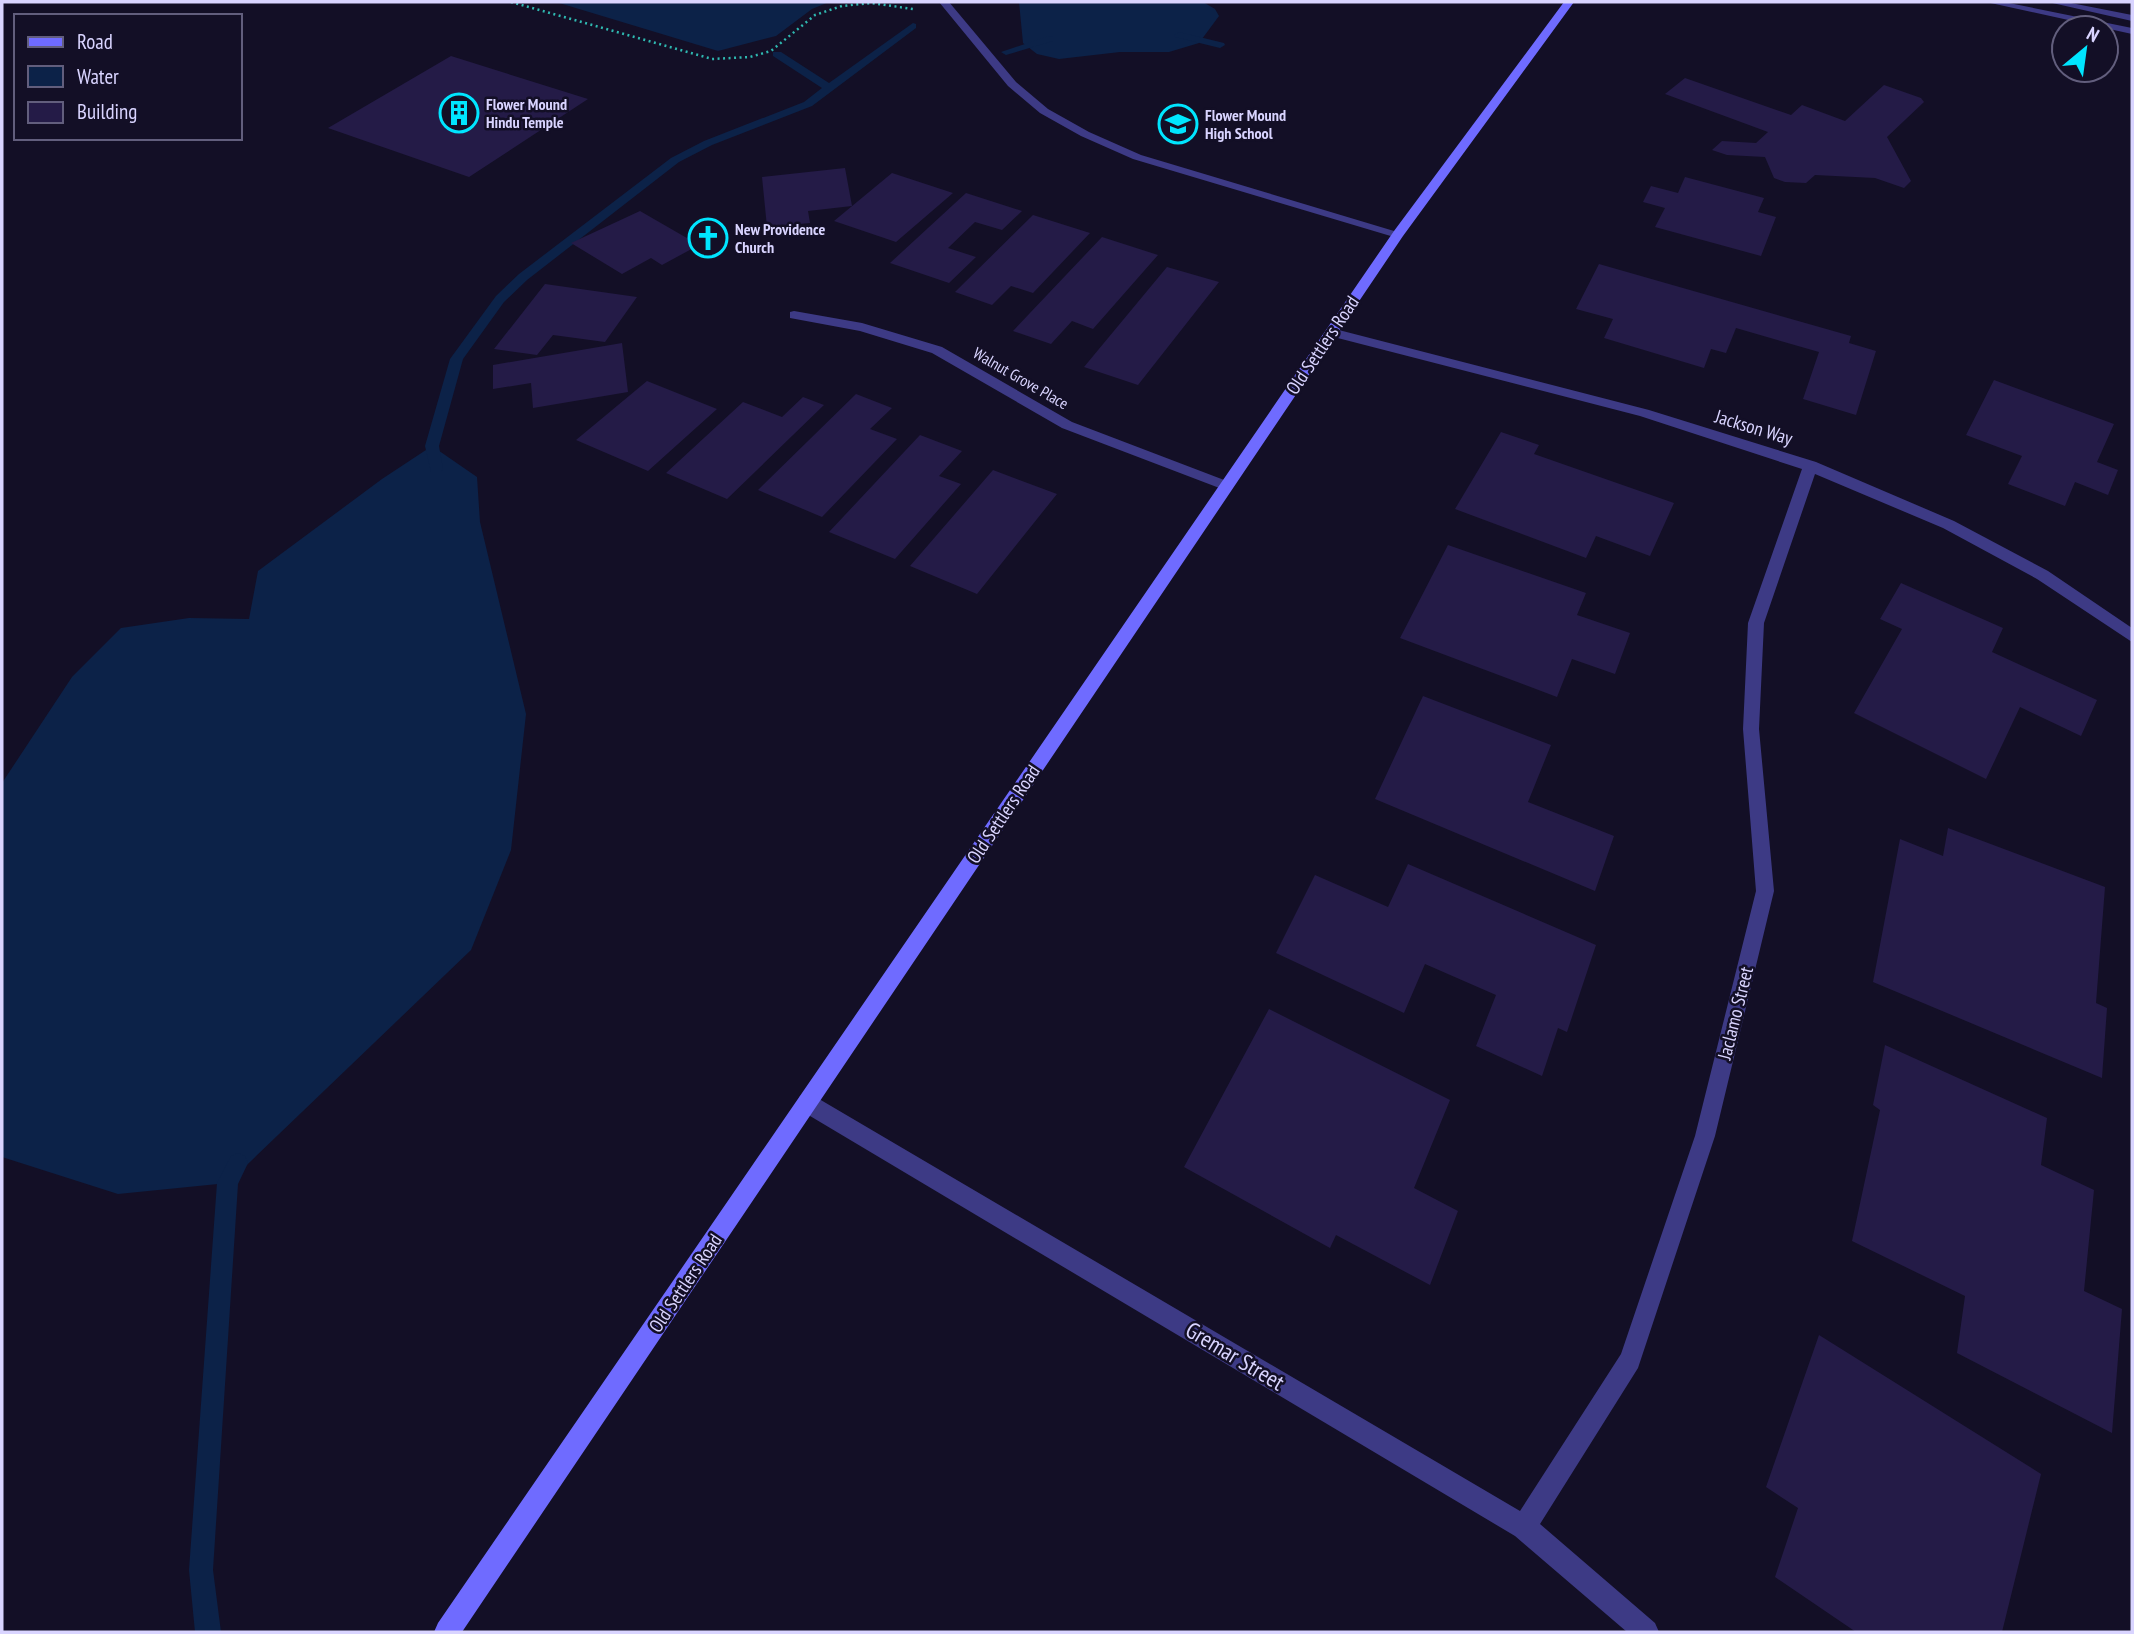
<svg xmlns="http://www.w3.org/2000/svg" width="2134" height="1634" viewBox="0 0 2134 1634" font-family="'PT Sans Narrow',sans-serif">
  <rect width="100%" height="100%" fill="#130f26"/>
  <path fill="#0c2248" d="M556,2H829L812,9L776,36L718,51Z
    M1019,2H1203L1215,9L1219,16L1199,43L1169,52H1120L1059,59L1037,54L1023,43Z
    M432,446L477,477L480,522L526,714L511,850L471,950L228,1183L118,1194L2,1157V783L72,677L121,628L189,618L249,619L258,571L382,479Z"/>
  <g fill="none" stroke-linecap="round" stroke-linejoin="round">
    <path fill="#0c2248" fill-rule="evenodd" d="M913,23L916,24V28L812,106L712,145L679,162L527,280L504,302L463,359L439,446L443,469L441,472H431L425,446L450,359L496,296L519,274L671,158L704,141L804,102L822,88L773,56V52H781L829,83Z
      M1179,32L1224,43L1225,45L1220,48L1175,37L1174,35Z
      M1049,36L1053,37V41L1006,55L1001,52Z
      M238,1153L245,1156L248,1163L238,1184L213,1570L221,1632H195L189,1570L217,1183L231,1156Z"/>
  </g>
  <path fill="#241b47" d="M451,56L588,99L469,177L328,128Z
    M1685,78L1791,115L1802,105L1845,121L1884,85L1921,98L1924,102L1887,137L1911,181L1904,188L1875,178L1815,175L1806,183L1785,182L1774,178L1765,157L1727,155L1712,150L1722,141L1756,143L1768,132L1665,94Z
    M845,168L852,206L808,211L810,223L767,227L762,177Z
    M892,173L953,193L896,242L834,221Z
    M1685,177L1764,198L1758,212L1776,217L1761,256L1655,227L1665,208L1643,202L1651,186L1678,193Z
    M966,193L1022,211L1002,230L975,222L948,248L976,257L949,283L890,263Z
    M640,211L699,245L662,265L651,258L622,274L571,243Z
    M1033,215L1090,233L1033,293L1011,286L992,305L955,292Z
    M1102,237L1158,255L1093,329L1072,321L1051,344L1013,331Z
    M1599,264L1851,336L1849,343L1876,351L1856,415L1803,399L1819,352L1736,328L1726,353L1711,349L1704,368L1604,338L1613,319L1576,309Z
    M1167,267L1219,282L1138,385L1084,367Z
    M545,284L637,297L605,342L553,335L537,355L494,349Z
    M622,343L628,392L533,408L531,383L493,389V365Z
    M1994,380L2114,424L2097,462L2118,470L2108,495L2075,482L2065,506L2008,484L2022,456L1966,435Z
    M647,381L717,409L648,471L576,440Z
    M856,394L892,408L870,429L897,439L822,517L758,490Z
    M803,397L824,405L727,499L666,473L743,402L782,417Z
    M1501,432L1539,445L1534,454L1674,503L1650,556L1596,536L1586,558L1455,509Z
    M920,435L962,451L939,476L961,484L895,559L829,532Z
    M993,470L1057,494L977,594L910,566Z
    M1448,545L1586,593L1577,615L1630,633L1615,674L1572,659L1557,697L1400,638Z
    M1901,583L2003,628L1992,652L2097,700L2081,736L2020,707L1986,779L1854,713L1902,629L1880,619Z
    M1423,696L1551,745L1528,802L1614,836L1595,891L1375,799Z
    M1948,828L2105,887L2096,1003L2107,1008L2102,1078L1873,982L1900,839L1943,856Z
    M1408,864L1596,945L1567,1032L1558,1028L1542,1076L1476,1046L1496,995L1425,964L1404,1013L1276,953L1315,875L1388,907Z
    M1269,1009L1450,1100L1414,1188L1458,1211L1430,1285L1336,1235L1330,1248L1184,1167Z
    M1885,1045L2047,1118L2041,1165L2094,1190L2084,1291L2122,1309L2112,1433L1957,1353L1965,1296L1852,1241L1880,1110L1873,1105Z
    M1819,1335L2041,1474L2002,1632H1856L1775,1577L1798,1508L1766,1487Z"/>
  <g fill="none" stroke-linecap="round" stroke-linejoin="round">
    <path stroke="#2fb8b0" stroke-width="2.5" stroke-dasharray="2 3.5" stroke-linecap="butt" d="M511,2L712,59L750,57L771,51L815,15L842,6L871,3L913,9"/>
    <path fill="#3d3a85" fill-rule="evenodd" d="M939,2H949L1016,82L1048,109L1089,132L1141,155L1404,234L1394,237L1133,159L1081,136L1040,113L1008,86Z"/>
    <path fill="#3d3a85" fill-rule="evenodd" d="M794,311L862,323L942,347L1072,422L1232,483L1234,486L1227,491L1222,489L1062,428L932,353L860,331L790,318V312Z
      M1331,328L1649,410L1816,462L1954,521L2048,571L2132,628V642L2037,579L1943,528L1815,474L1764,623L1759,729L1774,891L1715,1136L1638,1368L1540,1524L1655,1623L1659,1632H1627L1515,1536L800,1110L797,1103L800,1096L807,1093L814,1096L1520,1511L1621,1354L1695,1136L1756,891L1743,729L1748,623L1802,469L1640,416L1326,335V329Z"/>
    <path fill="#3d3a85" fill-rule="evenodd" d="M1986,2H2004L2132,28V34Z
      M2048,2H2066L2132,15V21Z"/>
    <path fill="#6f6bff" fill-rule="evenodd" d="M1564,2H1574L1403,236L462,1632H434L438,1623L1394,231Z"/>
  </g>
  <defs>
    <symbol id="building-ring" viewBox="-11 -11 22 22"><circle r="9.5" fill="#130f26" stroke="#00e5ff" stroke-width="1.5"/><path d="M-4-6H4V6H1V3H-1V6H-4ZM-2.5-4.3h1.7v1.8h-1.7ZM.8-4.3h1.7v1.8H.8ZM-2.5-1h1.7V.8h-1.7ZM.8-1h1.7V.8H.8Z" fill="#00e5ff"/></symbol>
    <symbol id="school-ring" viewBox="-11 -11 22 22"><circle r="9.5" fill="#130f26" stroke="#00e5ff" stroke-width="1.5"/><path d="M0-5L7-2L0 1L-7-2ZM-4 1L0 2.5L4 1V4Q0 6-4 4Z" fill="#00e5ff"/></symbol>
    <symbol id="church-ring" viewBox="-11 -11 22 22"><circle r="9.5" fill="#130f26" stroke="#00e5ff" stroke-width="1.5"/><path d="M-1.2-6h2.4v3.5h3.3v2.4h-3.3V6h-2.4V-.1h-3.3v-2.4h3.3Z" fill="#00e5ff"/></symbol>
  </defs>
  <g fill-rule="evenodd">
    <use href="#building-ring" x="437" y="91" width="44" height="44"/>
    <use href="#school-ring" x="1156" y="102" width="44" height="44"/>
    <use href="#church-ring" x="686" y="216" width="44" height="44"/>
  </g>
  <g text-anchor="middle" stroke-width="5" stroke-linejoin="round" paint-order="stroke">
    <g font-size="16" font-weight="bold" fill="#d9d4ff" stroke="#130f26" text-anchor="start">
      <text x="486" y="110">Flower Mound<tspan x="486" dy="18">Hindu Temple</tspan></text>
      <text x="1205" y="121">Flower Mound<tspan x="1205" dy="18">High School</tspan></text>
      <text x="735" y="235">New Providence<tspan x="735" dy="18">Church</tspan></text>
    </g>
    <g font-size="16" fill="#d9d4ff" stroke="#130f26">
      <text transform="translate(1021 378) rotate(30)" y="6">Walnut Grove Place</text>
    </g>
    <g font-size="19" fill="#d9d4ff" stroke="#130f26">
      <text transform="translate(1322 345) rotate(-56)" y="7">Old Settlers Road</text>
      <text transform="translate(1754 427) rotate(17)" y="7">Jackson Way</text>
      <text transform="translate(1003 814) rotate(-56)" y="7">Old Settlers Road</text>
      <text transform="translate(1735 1013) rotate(-76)" y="7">Jaclamo Street</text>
      <text transform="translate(685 1283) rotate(-56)" y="7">Old Settlers Road</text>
    </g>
    <g font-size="23" fill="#d9d4ff" stroke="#130f26">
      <text transform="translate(1235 1356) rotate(31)" y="8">Gremar Street</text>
    </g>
  </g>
  <rect width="2134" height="1634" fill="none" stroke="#d9d4ff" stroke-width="7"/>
  <rect x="14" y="14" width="228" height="126" fill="#130f26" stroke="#625e7d" stroke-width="2"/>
  <rect x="28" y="37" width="35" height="10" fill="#6f6bff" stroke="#625e7d" stroke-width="2"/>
  <text x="77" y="49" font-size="21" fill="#d9d4ff">Road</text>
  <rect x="28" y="66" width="35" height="21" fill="#0c2248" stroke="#625e7d" stroke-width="2"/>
  <text x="77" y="84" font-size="21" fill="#d9d4ff">Water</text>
  <rect x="28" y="102" width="35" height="21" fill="#241b47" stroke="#625e7d" stroke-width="2"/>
  <text x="77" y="119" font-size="21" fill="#d9d4ff">Building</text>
  <g transform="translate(2085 49) rotate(29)"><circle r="33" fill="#130f26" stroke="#625e7d" stroke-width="2"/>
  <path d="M0-5L12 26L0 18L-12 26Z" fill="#00e5ff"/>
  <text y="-10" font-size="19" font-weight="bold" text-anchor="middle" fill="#d9d4ff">N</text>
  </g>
</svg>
